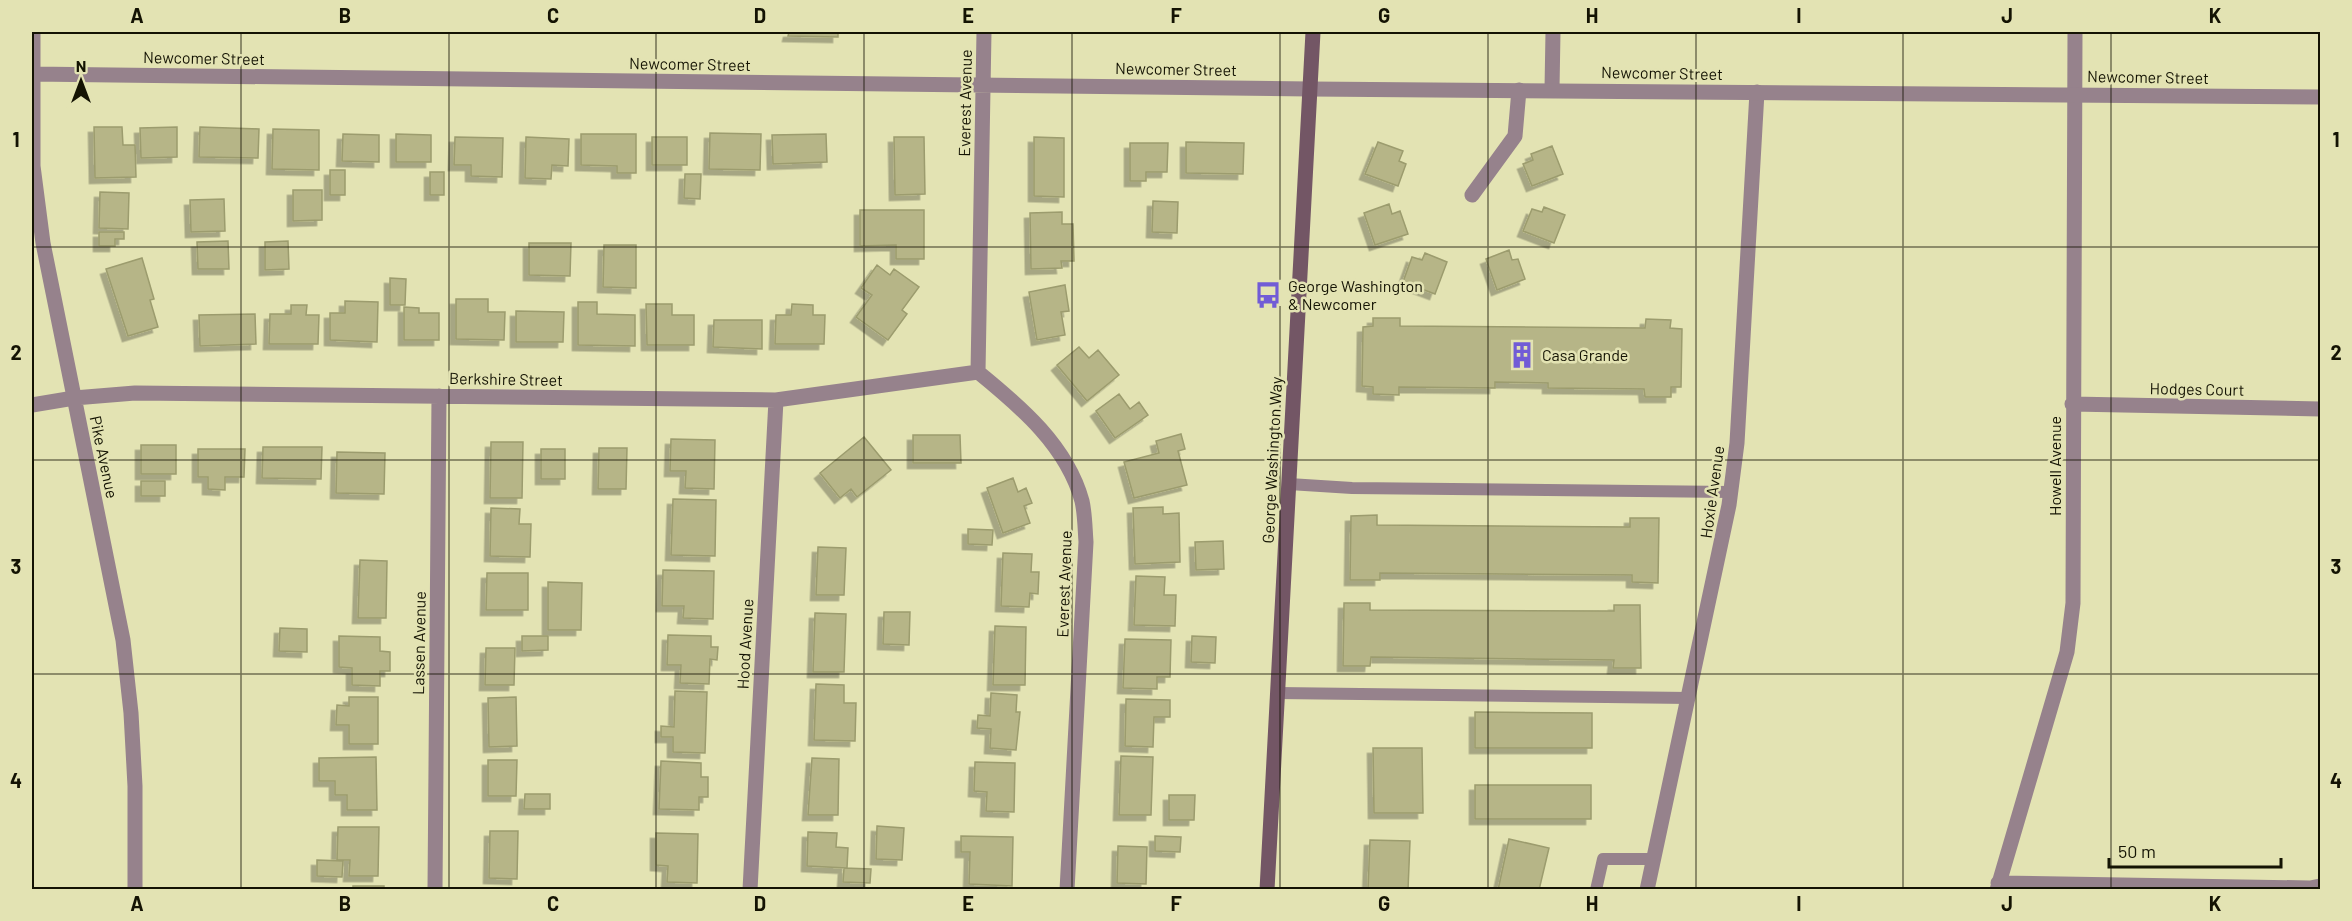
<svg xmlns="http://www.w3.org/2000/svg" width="2352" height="921" viewBox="0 0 2352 921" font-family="Barlow,sans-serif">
  <defs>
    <filter id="shadow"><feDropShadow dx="-5.5" dy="5.5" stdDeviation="0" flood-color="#0004"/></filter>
  </defs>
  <rect width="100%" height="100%" fill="#e3e3b3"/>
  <path fill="#b6b587" stroke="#9c9c6e" stroke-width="1.5" filter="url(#shadow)" d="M789,32H838V37L788,36Z
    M94,127H122L123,145H135L136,177L95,178Z
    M177,127V157L141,158L140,128Z
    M200,127L259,129L258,158L199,157Z
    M273,129L319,130V170L272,169Z
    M710,133L761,134L760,170L709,169Z
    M343,134L379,135V162L342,161Z
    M396,134L431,135V162H396Z
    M581,134H636V173H617V166L581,165Z
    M826,134L827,162L773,164L772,135Z
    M455,137L503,138L502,177L471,176V165H454Z
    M526,137L569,139L568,166L552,165L551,179L525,178Z
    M652,137H687V165H652Z
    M894,137H924L925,194L895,195Z
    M1034,137L1064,138V197L1034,196Z
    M1186,142L1244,143L1243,174L1186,173Z
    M1378,142L1403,151L1399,161L1406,164L1398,186L1365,174Z
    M1130,143H1168L1167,172H1146V181H1130Z
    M1552,146L1563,174L1532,186L1523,164L1533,160L1531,154Z
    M330,170H345V195H330Z
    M430,172H444V195H430Z
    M685,174H701L700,199L684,198Z
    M293,190H322V220L293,221Z
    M100,192L129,193L128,229L99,228Z
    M224,199L225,231L191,232L190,200Z
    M1153,201L1178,202L1177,233L1152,232Z
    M1389,204L1392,214L1400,211L1408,234L1375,245L1364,213Z
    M1544,207L1565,215L1554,243L1523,231L1532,209L1542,212Z
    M860,210H924V259H896V245L860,246Z
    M1062,212V224H1073L1074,261H1061L1062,268L1031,269L1030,213Z
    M99,232H124V239H115V246H99Z
    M228,241L229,269H198L197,242Z
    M288,241L289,269L265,270V242Z
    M529,243H571L570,276L529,275Z
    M604,245H636V288L603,287Z
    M1509,250L1512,260L1518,259L1525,279L1497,290L1486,259Z
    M1425,253L1447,262L1435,294L1403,282L1412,257L1422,260Z
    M142,258L154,299L150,300L158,327L128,336L106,269Z
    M877,265L890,275L894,269L919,287L902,310L907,314L888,340L856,317L872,295L861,288Z
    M390,278L406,279L405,305H390Z
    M1065,285L1069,311L1061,312L1065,335L1037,340L1029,292Z
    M456,299H488V312H505L504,340L456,339Z
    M345,301L378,302L377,342L330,340V313H345Z
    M578,302H597V314L635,315V346L578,345Z
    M646,304H672V315H694V345H647Z
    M792,304L813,305V315H825L824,344H775L776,315H791Z
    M291,305H307L306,315H319L318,344H269L270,314H291Z
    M404,307L419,308V313H439V340H404Z
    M516,311L564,312L563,342H516Z
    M255,314L256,344L200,346L199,315Z
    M1373,318H1400V326L1645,328L1646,319L1671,320L1670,328L1682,329L1681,387H1671V397H1645L1644,389L1548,388V383L1495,382V388L1399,387V395L1373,394V387L1362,386L1363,327L1373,326Z
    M714,320H762V349L713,347Z
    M1079,347L1089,358L1098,350L1119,375L1087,401L1057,365Z
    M1119,394L1130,409L1139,402L1148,415L1115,438L1096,411Z
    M1181,434L1185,449L1178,451L1187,485L1134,498L1124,462L1159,453L1156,441Z
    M913,435H960L961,463H913Z
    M864,437L891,470L857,497L851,489L840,498L820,473Z
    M671,439L715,440L714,489L685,488L686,471H670Z
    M491,442H523L522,498H490Z
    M141,445H176V474H141Z
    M263,447H322L321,479L262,478Z
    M599,448H627L626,489H598Z
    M198,449H245L244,477H225V490L208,489V477H198Z
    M541,449H565V479H541Z
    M337,452L385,453L384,494L336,493Z
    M1013,478L1018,492L1026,488L1032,503L1024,506L1030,523L1003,533L987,488Z
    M141,481H165V496H141Z
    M673,499L716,500L715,556L671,555Z
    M1163,507V514L1179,513L1180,562L1135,564L1133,508Z
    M491,508L520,509L519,524H531L530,557L490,556Z
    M1377,515V525L1630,527V518H1659L1658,583L1632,582V575L1380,573V580H1350L1351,516Z
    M968,529L993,530L992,545L968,544Z
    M1223,541L1224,569L1196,570L1195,542Z
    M818,547L846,548L844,595H816Z
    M1003,553L1032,554L1031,572H1039L1038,594L1030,593L1029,607L1001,606Z
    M360,560L387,561L386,618H358Z
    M663,570L714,571L713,619L683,618L684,606H662Z
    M487,573H528V610H486Z
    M1136,576L1165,577L1164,595H1176L1175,626L1134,625Z
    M548,582L582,583L581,630H548Z
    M1344,603H1370V610L1614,611V605H1640L1641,668H1613L1614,660L1371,657L1370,666H1343Z
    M884,612H910L909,645L883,644Z
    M815,613L846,614L844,672H813Z
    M995,626L1026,627L1025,685H993Z
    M280,628L307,629V652L279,651Z
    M668,635L711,636V647H718L717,660L710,659L709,684L680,683L681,665H667Z
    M339,636L380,637V651L390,652V671H380V686L352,685V668L339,667Z
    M522,636H548V650L522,651Z
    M1192,636L1216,637L1215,663L1191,662Z
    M1125,639L1171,640L1170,677H1157V689L1123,688Z
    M486,648H515L514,685H485Z
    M816,684L844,685V703H856L855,741L814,740Z
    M675,691L707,692L705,753L673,752V737H661V726L674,727Z
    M991,693L1017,695L1016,712H1020L1016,750L990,748L991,729L977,728L978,715L990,716Z
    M349,697H378V744H349V725H336L337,705L349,706Z
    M516,697L517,746L489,747L488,698Z
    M1126,699L1170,700V717H1154L1153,747L1125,746Z
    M1475,712L1592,713V748H1475Z
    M1373,748H1422L1423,813H1374Z
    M1121,756L1153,757L1151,815H1119Z
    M376,757L377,810H347V795H335V781H319V758Z
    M812,758L839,759L838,815H808Z
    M488,760H517L516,796H488Z
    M661,761L701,763V777H708V797H699V810L659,809Z
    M975,762L1015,763L1014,812L986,811L987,792L974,791Z
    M1475,785H1591V819H1475Z
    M525,794H550V809H524Z
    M1169,795H1195L1194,820H1169Z
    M877,826L904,828L902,860L876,859Z
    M338,827H379L378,876H349L350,860H337Z
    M490,831H518L517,879L489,878Z
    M808,832L837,833L836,847L848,848L847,868L807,866Z
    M656,833L698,834L697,883L667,882L668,866L656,865Z
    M961,836L1013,837L1012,886L969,884L970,852H961Z
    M1155,836L1181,837L1180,852L1155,851Z
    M1509,839L1549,848L1539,890H1498Z
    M1370,840L1410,841L1408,890H1368Z
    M1118,846L1147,847L1146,884L1117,883Z
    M317,860L343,861L342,877L317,876Z
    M844,868L871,869L870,883L843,882Z
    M353,886H384V890H353Z"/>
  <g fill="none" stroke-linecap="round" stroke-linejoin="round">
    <path stroke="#96828c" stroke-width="12" d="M1289,484L1352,488L1731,492
      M1278,693L1689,698
      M1596,890L1603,859H1654"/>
    <path stroke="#96828c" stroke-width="15" d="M33,32V166L43,243L123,640L131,713L135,786V890
      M984,32L978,372C1021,407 1067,446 1082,501C1085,514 1085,529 1086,542L1067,890
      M32,74L1310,89
      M1552,89L1553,32
      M1472,195L1515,136L1519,90
      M2072,404L2320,409
      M32,405L74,398L135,393L776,400L978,372
      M1998,883L2310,888L2320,886
      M435,890L439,396
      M750,890L776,400
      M1647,890L1729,505L1737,443L1757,92
      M1997,890L2067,652L2073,603L2075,32"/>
    <path stroke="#96828c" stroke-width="15" d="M1310,89L2320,97"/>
    <path stroke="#735665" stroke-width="15" d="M1267,890L1313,32"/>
  </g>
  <path fill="none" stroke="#141303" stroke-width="1.5" stroke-opacity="0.55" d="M241,32V890M449,32V890M656,32V890M864,32V890M1072,32V890M1280,32V890M1488,32V890M1696,32V890M1903,32V890M2111,32V890M32,247H2320M32,460H2320M32,674H2320"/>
  <defs>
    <symbol id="bus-bare" viewBox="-9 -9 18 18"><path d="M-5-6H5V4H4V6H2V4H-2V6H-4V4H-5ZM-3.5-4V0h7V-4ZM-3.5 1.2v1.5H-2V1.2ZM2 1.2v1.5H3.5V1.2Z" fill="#715cd6" stroke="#e3e3b3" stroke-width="2.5" paint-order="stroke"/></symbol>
    <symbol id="building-bare" viewBox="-9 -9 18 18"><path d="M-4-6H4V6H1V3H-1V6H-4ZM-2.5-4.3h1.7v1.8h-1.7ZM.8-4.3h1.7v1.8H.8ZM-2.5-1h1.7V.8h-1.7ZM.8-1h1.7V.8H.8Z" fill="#715cd6" stroke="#e3e3b3" stroke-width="2.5" paint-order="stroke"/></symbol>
  </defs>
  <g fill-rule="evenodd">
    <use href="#bus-bare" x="1249" y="276" width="38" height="38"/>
    <use href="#building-bare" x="1503" y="336" width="38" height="38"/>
  </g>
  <g text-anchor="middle" stroke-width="5" stroke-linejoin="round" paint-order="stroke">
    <g font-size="16" fill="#141303" stroke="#e3e3b3">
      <text transform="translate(204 58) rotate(1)" y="6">Newcomer Street</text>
      <text transform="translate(690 64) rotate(1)" y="6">Newcomer Street</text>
      <text transform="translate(1176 69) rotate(1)" y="6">Newcomer Street</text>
      <text transform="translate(1662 73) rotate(1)" y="6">Newcomer Street</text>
      <text transform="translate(2148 77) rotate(1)" y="6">Newcomer Street</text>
      <text transform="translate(965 103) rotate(-89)" y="6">Everest Avenue</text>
      <text transform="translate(506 379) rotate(1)" y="6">Berkshire Street</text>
      <text transform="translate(2197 389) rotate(1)" y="6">Hodges Court</text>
      <text transform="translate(104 457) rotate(78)" y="6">Pike Avenue</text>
      <text transform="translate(1272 460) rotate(-87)" y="6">George Washington Way</text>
      <text transform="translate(2055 466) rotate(-90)" y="6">Howell Avenue</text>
      <text transform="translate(1712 492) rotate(-82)" y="6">Hoxie Avenue</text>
      <text transform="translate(1064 584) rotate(-88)" y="6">Everest Avenue</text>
      <text transform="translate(419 643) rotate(-89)" y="6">Lassen Avenue</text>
      <text transform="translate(745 644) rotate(-87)" y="6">Hood Avenue</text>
    </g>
    <g font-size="16" fill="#141303" stroke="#e3e3b3" text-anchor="start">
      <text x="1288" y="292">George Washington<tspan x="1288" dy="18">&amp; Newcomer</tspan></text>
      <text x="1542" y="361">Casa Grande</text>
    </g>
  </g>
  <rect width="2352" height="921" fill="none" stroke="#e3e3b3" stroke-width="66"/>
  <g transform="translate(81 81)" stroke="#e3e3b3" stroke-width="4.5" paint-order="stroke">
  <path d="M0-4.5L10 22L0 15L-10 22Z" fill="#141303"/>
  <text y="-9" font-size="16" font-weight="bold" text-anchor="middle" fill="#141303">N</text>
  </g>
  <path d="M2109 858v9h172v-9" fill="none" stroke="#141303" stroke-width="3"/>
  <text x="2118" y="858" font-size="18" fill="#141303" stroke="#e3e3b3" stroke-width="4.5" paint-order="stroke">50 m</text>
  <rect x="33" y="33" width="2286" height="855" fill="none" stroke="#141303" stroke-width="2"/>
  <g font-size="20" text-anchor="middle" font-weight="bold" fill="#141303">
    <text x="137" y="23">A</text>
    <text x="345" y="23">B</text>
    <text x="553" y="23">C</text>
    <text x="760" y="23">D</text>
    <text x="968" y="23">E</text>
    <text x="1176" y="23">F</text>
    <text x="1384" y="23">G</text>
    <text x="1592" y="23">H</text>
    <text x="1799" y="23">I</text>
    <text x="2007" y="23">J</text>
    <text x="2215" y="23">K</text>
    <text x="16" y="147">1</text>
    <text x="2336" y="147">1</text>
    <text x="16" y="360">2</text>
    <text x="2336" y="360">2</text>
    <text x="16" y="574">3</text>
    <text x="2336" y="574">3</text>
    <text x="16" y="788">4</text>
    <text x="2336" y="788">4</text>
    <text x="137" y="911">A</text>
    <text x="345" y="911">B</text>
    <text x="553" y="911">C</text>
    <text x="760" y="911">D</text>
    <text x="968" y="911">E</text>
    <text x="1176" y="911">F</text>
    <text x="1384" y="911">G</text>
    <text x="1592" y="911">H</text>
    <text x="1799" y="911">I</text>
    <text x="2007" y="911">J</text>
    <text x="2215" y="911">K</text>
  </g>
</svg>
